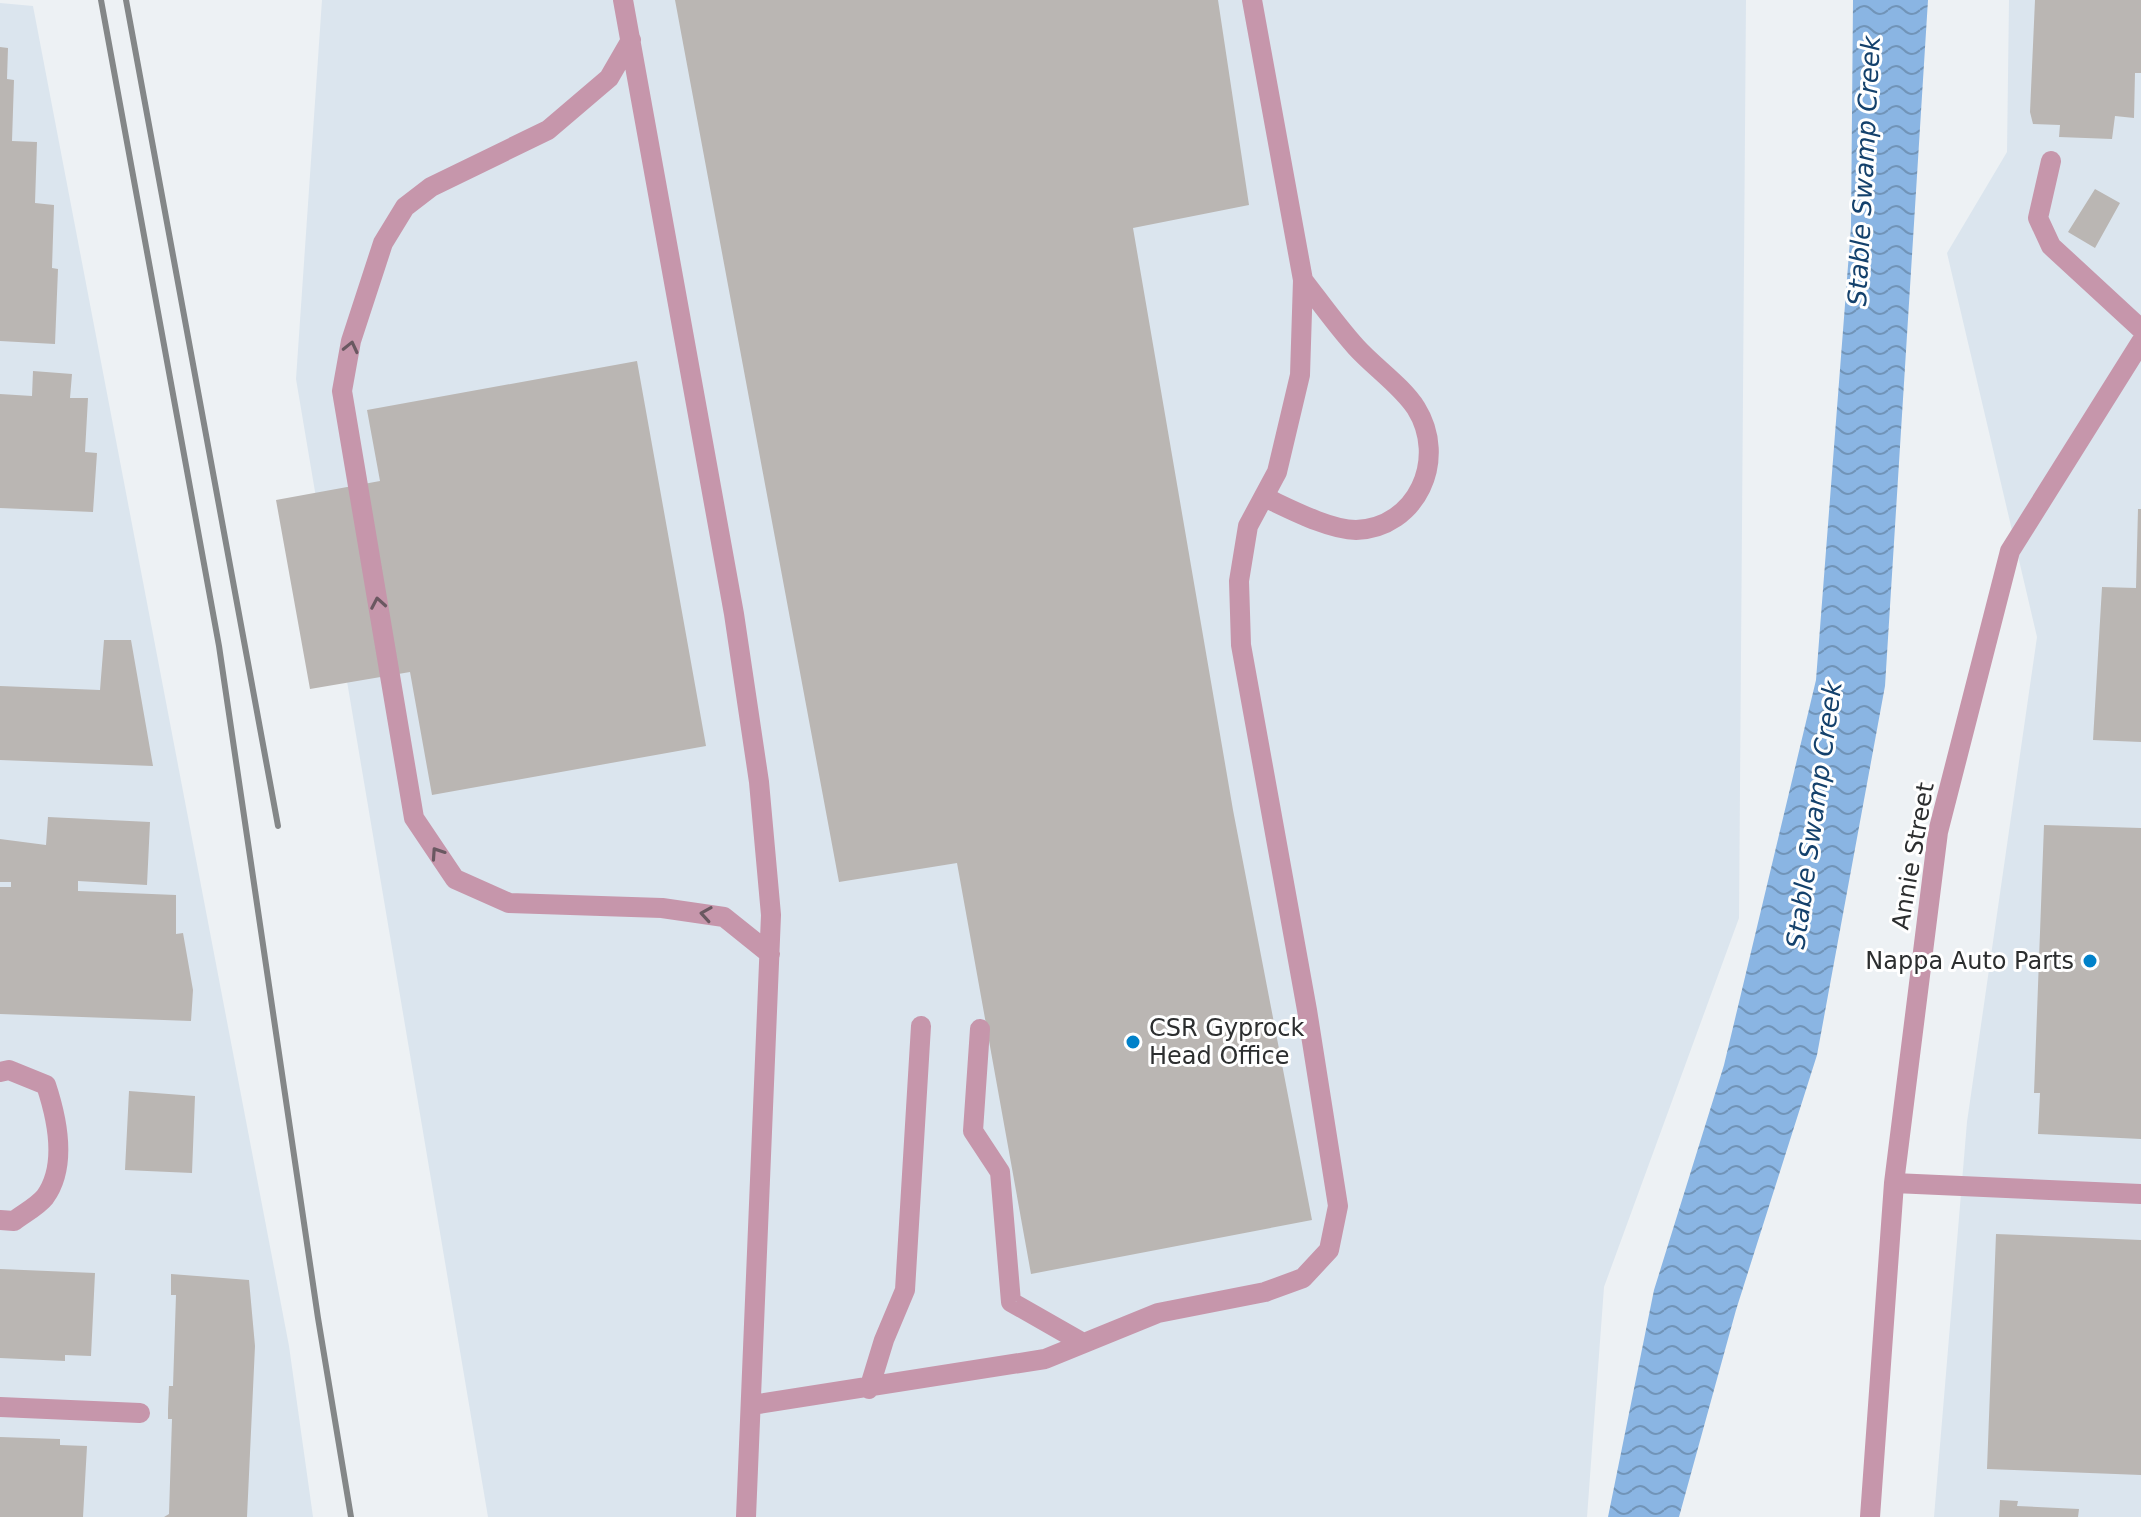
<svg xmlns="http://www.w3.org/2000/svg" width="2141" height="1517" viewBox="0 0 2141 1517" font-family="'DejaVu Sans',sans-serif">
  <defs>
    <pattern id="water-waves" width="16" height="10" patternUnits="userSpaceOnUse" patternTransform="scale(2)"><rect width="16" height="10" fill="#8ab5e3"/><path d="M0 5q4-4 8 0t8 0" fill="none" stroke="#7194b8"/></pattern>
  </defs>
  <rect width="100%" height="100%" fill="#edf1f4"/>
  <path fill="#dbe5ee" d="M322,0H1746L1739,918L1604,1287L1587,1517H488L296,379Z
    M2009,0H2141V1517H1934L1967,1122L2037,637L1947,253L2007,152Z
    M0,3L33,6L289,1346L313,1517H0Z"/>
  <path fill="url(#water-waves)" d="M1853,0H1928L1885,686L1817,1055L1736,1310L1679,1517H1608L1654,1290L1724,1065L1816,680L1851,227Z"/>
  <path fill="#bab6b3" d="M675,0H1218L1249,205L1133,228L1233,810L1312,1220L1031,1274L957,863L839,882Z
    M2035,0H2141V73H2135L2134,118L2115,116L2112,139L2059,137L2060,125L2033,124L2030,112Z
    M0,47L8,48L7,79L14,80L12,141L37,142L35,203L54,205L52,268L58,269L55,344L0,341Z
    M2095,189L2120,203L2095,248L2068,232Z
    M637,361L706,746L432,795L410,672L310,689L276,500L380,481L367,410Z
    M33,371L72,374L70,398H88L85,452L97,453L93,512L0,508V394L32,396Z
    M2138,509H2141V742L2093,740L2102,587L2136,588Z
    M104,640H131L153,766L0,760V686L100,690Z
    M48,817L150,822L147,885L78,881V891L176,895V934L183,933L193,990L191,1021L0,1014V887H11V882H0V839L46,845Z
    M2044,825L2141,828V1139L2038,1134L2040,1093H2034Z
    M129,1091L195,1096L192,1173L125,1170Z
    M1996,1234L2141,1240V1475L1987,1469Z
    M0,1269L95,1273L91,1356L65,1355V1361L0,1358Z
    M171,1274L249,1280L255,1346L247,1517H164L169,1514L172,1419H168V1409L169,1386H173L176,1295H171Z
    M0,1437L60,1439V1445L87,1446L83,1517H0Z
    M2000,1500L2018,1501L2017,1506L2079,1509L2078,1517H1999Z"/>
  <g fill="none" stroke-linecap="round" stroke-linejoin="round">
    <path stroke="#c696ab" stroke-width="20" d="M623,0L734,614L759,782L771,915L746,1517
      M631,40L609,78L548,130L431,187L405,207L383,243L351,341L342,391L414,818L455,879L509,903L662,908L724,917L770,954
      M2051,161L2038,218L2051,246L2141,329
      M1264,497C1288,508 1329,530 1356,530C1417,528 1448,459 1416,408C1402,386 1374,367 1356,347C1337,326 1320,302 1303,280
      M980,1029L973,1131L1000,1172L1011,1302L1083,1343
      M0,1072L9,1070L46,1085C57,1118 68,1165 45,1197C38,1206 23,1214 14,1221L0,1220
      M1894,1183L2141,1194
      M869,1389L884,1340L905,1290L921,1026
      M752,1405L1045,1359L1158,1313L1265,1292L1303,1278L1329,1250L1338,1206L1307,1010L1241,645L1239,581L1248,526L1277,472L1300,375L1303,280L1252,0
      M0,1407L140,1413
      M1870,1517L1894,1183L1938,832L2010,551L2141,342"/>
    <path stroke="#848788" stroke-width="6" d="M101,0L219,646L318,1318L351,1517
      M126,0L278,826"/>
  </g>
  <defs><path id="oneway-chevron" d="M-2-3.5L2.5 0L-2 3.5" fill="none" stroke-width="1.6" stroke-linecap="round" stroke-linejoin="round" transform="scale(2)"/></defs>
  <g stroke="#6a5861">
    <use href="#oneway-chevron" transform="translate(351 347) rotate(-77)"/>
    <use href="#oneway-chevron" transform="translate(378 603) rotate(-100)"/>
    <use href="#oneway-chevron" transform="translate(437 853) rotate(-124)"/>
    <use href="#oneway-chevron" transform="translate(706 914) rotate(-171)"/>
  </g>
  <g fill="#0081c9" stroke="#fff" stroke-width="3">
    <circle cx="2090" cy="961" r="8"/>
    <circle cx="1133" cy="1042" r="8"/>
  </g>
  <g text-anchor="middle" stroke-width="6" stroke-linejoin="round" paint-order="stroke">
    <g font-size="24" fill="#2c2e2f" stroke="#fff">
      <text transform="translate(1913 856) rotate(-80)" y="8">Annie Street</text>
    </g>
    <g font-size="24" fill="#2c2e2f" stroke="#fff" text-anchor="end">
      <text x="2074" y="969">Nappa Auto Parts</text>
      <text x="1149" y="1036" text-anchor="start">CSR Gyprock<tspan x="1149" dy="28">Head Office</tspan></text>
    </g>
    <g font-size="26" font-style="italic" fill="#14416c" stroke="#fff">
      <text transform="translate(1864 171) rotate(-87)" y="9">Stable Swamp Creek</text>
      <text transform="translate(1814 815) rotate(-82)" y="9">Stable Swamp Creek</text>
    </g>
  </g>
</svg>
